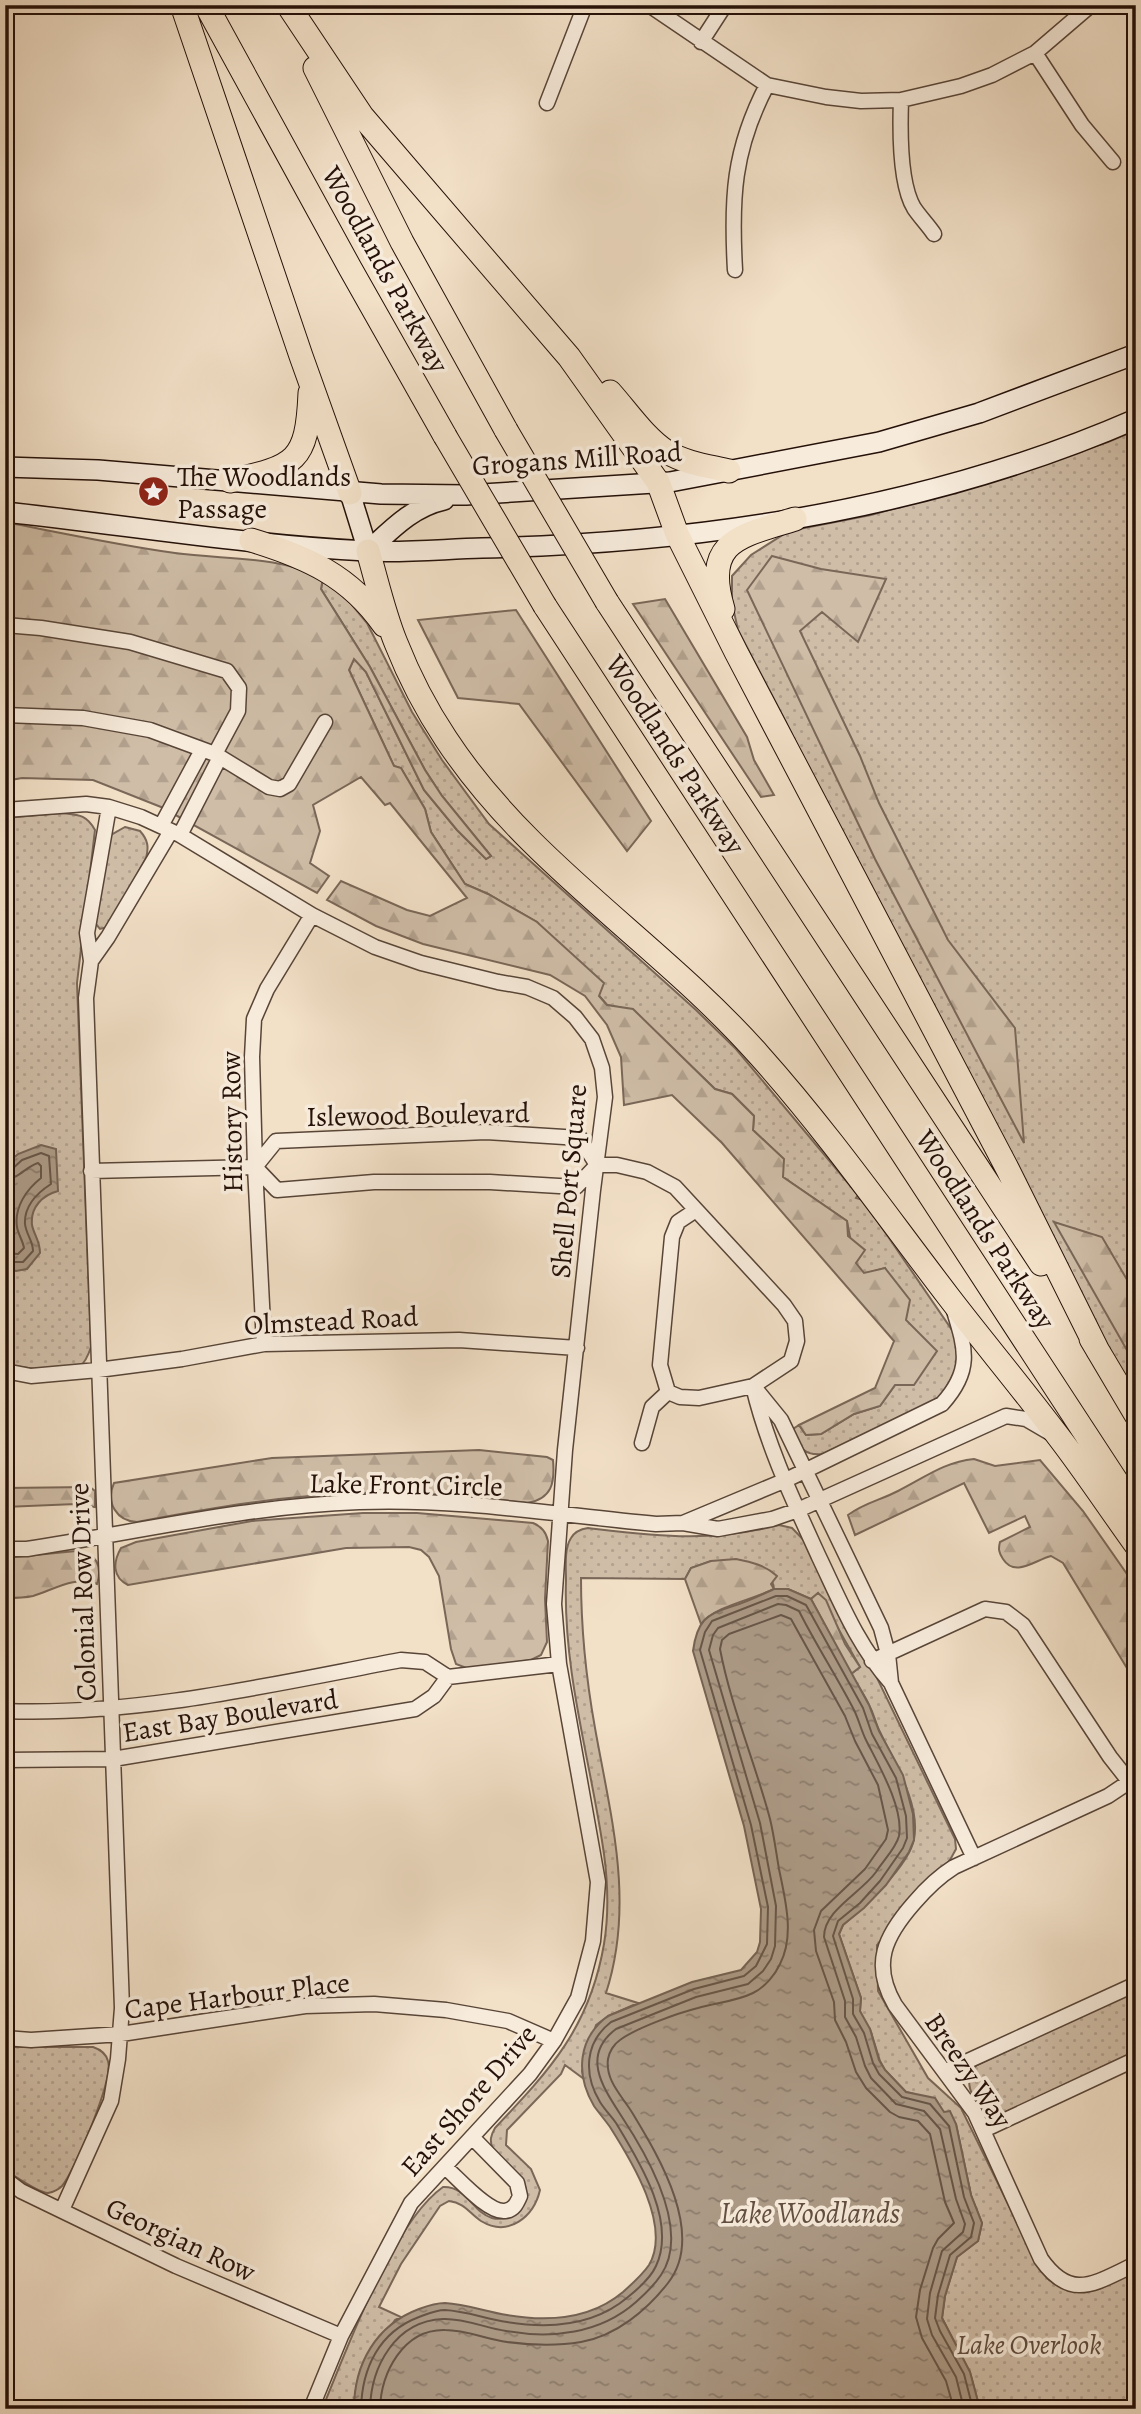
<svg xmlns="http://www.w3.org/2000/svg" width="1141" height="2414" viewBox="0 0 1141 2414" font-family="Alegreya,serif">
  <defs>
    <pattern id="grass-dots" width="8" height="8" patternUnits="userSpaceOnUse" patternTransform="scale(1.75)"><rect width="8" height="8" fill="#cfbda7"/><path d="M2 2h.1M6 6h.1" fill="none" stroke="#b2a18e" stroke-width="1.8" stroke-linecap="round"/></pattern>
    <pattern id="forest-firs" width="22" height="20" patternUnits="userSpaceOnUse" patternTransform="scale(1.75)"><rect width="22" height="20" fill="#cfbda7"/><path d="M5 1l3.5 6h-7zM16 11l3.5 6h-7z" fill="#b2a18e"/></pattern>
    <pattern id="water-ripples" width="26" height="14" patternUnits="userSpaceOnUse" patternTransform="scale(1.75)"><rect width="26" height="14" fill="#ac9a86"/><path d="M2 4q2-2 4 0t4 0M15 11q2-2 4 0t4 0" fill="none" stroke="#8c7c6c"/></pattern>
  </defs>
  <rect width="100%" height="100%" fill="#f2e0c7"/>
  <filter id="stains"><feTurbulence type="fractalNoise" baseFrequency=".00286" numOctaves="4"/><feColorMatrix values="0 0 0 0 .2 0 0 0 0 .09 0 0 0 0 .02 0 0 0 .5 -.17"/></filter>
  <radialGradient id="worn" r=".72"><stop offset=".6" stop-color="#630" stop-opacity="0"/><stop offset="1" stop-color="#630" stop-opacity=".3"/></radialGradient>
  <path fill="url(#grass-dots)" stroke="#7a6758" stroke-width="2" d="M1136,430V1402L860,874L786,722L738,630L732,603V576L751,555L789,531L871,515L964,489L1108,442Z
    M323,578L348,600L367,623L412,712L442,760L489,824L696,1010L736,1049L858,1195L856,1198L863,1200L954,1333C961,1362 956,1377 937,1400L823,1454C802,1456 800,1447 793,1429L799,1425L806,1435L821,1434L854,1414L880,1406L895,1385L905,1320L885,1268L864,1274L855,1263L847,1221L783,1177V1159L753,1130L754,1116L732,1094L715,1089L633,1010L607,1005L537,922L488,894L465,884L431,832L425,809L401,768L394,766L349,670L354,658L366,672L424,790L457,830L486,859L491,856L442,796L425,770L370,667L321,589Z
    M61,813C78,815 86,814 95,830L77,983L91,1347C89,1353 86,1362 80,1366C66,1374 21,1368 5,1364V818Z
    M125,827L140,831C148,840 149,847 146,858L108,927L100,929L95,923L111,835Z
    M779,1525L792,1528L817,1554L955,1839L956,1849L950,1860L877,1945L878,1991L928,2078L961,2108L1037,2263L1049,2280L1069,2290L1136,2271V2409H980L970,2372L942,2318L945,2296L957,2257L978,2241L982,2223L971,2195L956,2124L944,2112L914,2094L906,2092L885,2070L880,2061L870,2029L862,2020L860,2011L861,1998L839,1934L843,1925C864,1907 909,1866 914,1839C921,1804 893,1761 880,1732C876,1724 874,1715 870,1707C865,1695 857,1685 851,1674L860,1667L818,1593L811,1599L788,1589H774L772,1580L711,1561L691,1568L685,1579L581,1578C581,1629 586,1678 595,1728C611,1818 635,1903 606,1993L638,2003L608,2016L596,2025L582,2071L584,2079L565,2065L561,2074L507,2130L506,2145L531,2169L540,2190C534,2216 509,2238 481,2221C469,2213 465,2203 449,2201L440,2206L401,2264L379,2307L401,2317L395,2320C373,2351 354,2369 354,2409H322C347,2350 392,2223 443,2187C467,2186 472,2212 492,2218C508,2222 527,2209 526,2192C526,2173 501,2164 493,2149C489,2141 491,2135 495,2128C550,2070 590,2027 604,1944C609,1914 608,1884 604,1854C591,1762 563,1674 566,1580C566,1567 564,1549 571,1538C575,1531 581,1529 588,1528C658,1536 710,1543 779,1525Z
    M1136,1991V2052L1002,2114C979,2117 957,2081 977,2065Z
    M5,2047H93C99,2049 106,2053 108,2061C114,2078 75,2171 62,2186C58,2190 53,2192 48,2193C38,2193 15,2176 5,2170Z"/>
  <path fill="url(#forest-firs)" stroke="#7a6758" stroke-width="2" d="M5,522C62,533 118,545 175,553C225,560 277,555 323,578L321,589L370,667L425,770L442,796L491,856L486,859L457,830L424,790L366,672L354,659L349,670L394,766L401,768L425,809L431,832L465,884L488,894L537,922L604,983L599,996L607,1005L633,1009L715,1089L732,1094L754,1116L753,1130L784,1159L783,1177L847,1221L848,1236L865,1250L856,1263L864,1273L885,1268L910,1300L906,1320L937,1351L914,1385H895L880,1406L854,1414L821,1434L806,1435L799,1425L875,1388L894,1341L722,1143L672,1095L624,1105L621,1057L607,1025L585,996L550,975L423,944L376,926L327,900L341,881L407,910L430,916L467,898L390,803L385,805L361,777L313,805L320,831L310,863L329,876L317,893L161,807L93,780L22,778L5,781Z
    M772,556L821,569L886,579L858,642L822,612L800,631L860,756L879,803L948,940L1015,1028L1024,1143L875,859L747,590Z
    M665,599L747,737L754,760L774,795L761,797L633,604Z
    M516,610L651,821L627,851L519,704L458,698L418,620Z
    M1054,1222L1102,1237L1136,1295V1366Z
    M479,1450L547,1457L553,1460C555,1483 552,1499 527,1503C472,1497 416,1491 361,1493C285,1495 211,1508 137,1522C117,1521 105,1503 114,1483L272,1458Z
    M974,1459L995,1466L1040,1460L1083,1511L1136,1587V1683L1063,1563L1051,1556C1035,1560 1015,1578 1003,1559C999,1553 998,1549 1000,1542L1030,1527L1025,1516L989,1533L964,1483L855,1535L848,1515C864,1503 881,1500 898,1491C924,1478 944,1462 974,1459Z
    M90,1487L95,1491V1507L76,1504L5,1507V1488Z
    M363,1513H417L533,1523C542,1527 546,1532 548,1541L545,1599L547,1642L541,1655L531,1660L469,1669L456,1664L451,1649L439,1576L429,1557L421,1550L409,1547L346,1548L128,1585C112,1577 113,1562 121,1548L136,1542L252,1521Z
    M76,1551C96,1552 103,1566 97,1584C76,1575 53,1590 33,1596C24,1598 14,1598 5,1598V1558Z
    M736,1559C751,1562 765,1565 777,1576L771,1584L774,1589C752,1600 715,1606 701,1624L685,1579L691,1568L711,1561Z
    M818,1593L826,1600L845,1644L860,1667L851,1674L811,1599Z"/>
  <path fill="url(#water-ripples)" stroke="#766354" stroke-width="2" d="M41,1145L56,1149L58,1191C43,1195 30,1207 32,1225C34,1235 40,1241 40,1253L27,1269L16,1271L5,1268V1165L18,1154Z
    M774,1589H788L811,1599L869,1705L879,1731L903,1775L913,1814L914,1840L909,1852L886,1885L864,1908L843,1925L839,1934L861,1998L860,2011L870,2029L879,2060L885,2070L906,2092L935,2098L944,2112L950,2111L956,2124L971,2195L982,2223L978,2241L957,2257L945,2296L942,2318L970,2372L980,2409H354C354,2364 376,2325 419,2309C427,2306 436,2303 445,2303C466,2304 487,2312 507,2315C548,2322 591,2319 623,2292C632,2284 643,2274 649,2265C672,2226 631,2160 610,2127C605,2120 599,2113 594,2106C575,2074 578,2038 608,2016L692,1982L741,1970L757,1952L760,1942L761,1909L744,1826L693,1651C697,1621 706,1614 733,1606C747,1602 761,1595 774,1589Z"/>
  <g fill="none" stroke-linecap="round" stroke-linejoin="round">
    <path stroke="#685648" stroke-width="2" d="M5,1170H11L22,1160L41,1153L49,1156L51,1184C37,1193 24,1206 25,1224C26,1234 33,1241 33,1251L23,1262H5
      M5,1179C19,1179 25,1167 38,1163L41,1166V1178C27,1189 14,1207 17,1227C18,1234 23,1241 24,1248L18,1254L5,1253
      M361,2409C362,2368 379,2332 419,2317C427,2314 436,2310 445,2310C466,2311 486,2319 507,2322C550,2329 594,2326 628,2297C638,2289 651,2277 656,2266C677,2221 639,2161 616,2123C611,2116 605,2110 600,2102C583,2074 585,2042 611,2022L694,1989L744,1976L756,1966L767,1944L768,1907L751,1825L700,1650L705,1632L712,1621L776,1596H787L806,1605L863,1708L872,1734L896,1778L906,1816L907,1838L903,1848L880,1881L860,1903L838,1921L833,1936L853,1999V2014L864,2033L873,2063L879,2074L902,2097L930,2104L949,2126L964,2197L974,2223L971,2237L950,2255L938,2295L935,2318L940,2331L964,2374L973,2409
      M370,2409C371,2367 395,2321 443,2319C464,2318 485,2328 506,2331C551,2339 600,2334 636,2302C645,2294 655,2284 661,2275C691,2230 647,2155 622,2117C604,2089 580,2056 616,2029L696,1997L748,1984L763,1971L771,1959L775,1946L776,1906L760,1823L709,1650L713,1635L718,1628L778,1604L786,1605L799,1611C816,1645 837,1677 854,1710C859,1720 861,1730 866,1740C878,1764 904,1808 899,1836C896,1848 883,1861 876,1872C861,1893 824,1910 824,1937L845,2001V2017L856,2037L865,2066L871,2078L896,2104L924,2111L940,2129L956,2199L965,2224L963,2232L942,2251L930,2293L927,2319L932,2335L956,2377L964,2409
      M380,2409C381,2373 403,2329 445,2330C466,2330 486,2339 507,2342C530,2345 557,2346 581,2342C616,2336 647,2310 668,2283C706,2235 659,2157 633,2114C623,2097 605,2081 608,2059C609,2052 614,2044 620,2040C636,2028 678,2013 698,2008C716,2003 737,2001 753,1993C765,1987 775,1975 780,1964C795,1935 785,1899 779,1869C776,1852 774,1835 770,1819C755,1762 731,1707 720,1649L722,1640L729,1634L781,1615L791,1619L845,1716L855,1741L878,1785L888,1830L886,1839L865,1869L821,1911L814,1930L816,1951L834,2002L835,2020L846,2042L856,2072L866,2088L890,2112L899,2117L918,2121L930,2134L945,2202L954,2223L938,2239L933,2248L920,2290L916,2317L922,2338L946,2381L954,2409"/>
    <defs>
      <path id="minor" d="M649,5L767,85L826,97L861,101L901,100L961,86L992,75L1035,53L1091,5
        M701,42L725,5
        M1035,53L1082,125L1113,162
        M901,100C900,128 899,183 914,208C920,217 928,225 934,234
        M547,103L585,5
        M735,270C731,199 733,150 767,85
        M5,625L41,628L130,642L227,671L239,688L238,711L215,754L269,787L280,789L289,784L325,722
        M5,715L83,718L150,730L215,754
        M5,810L86,804L109,807L141,817L180,835L312,915L375,947L421,963L498,982L527,987L553,998L575,1017L592,1039L602,1068L605,1097L593,1190L565,1450L554,1604L559,1664L598,1882L593,1941L578,1998L554,2041L530,2074L411,2203L341,2336L311,2409
        M161,826L202,750
        M180,835L220,757
        M91,961L108,937L171,831
        M597,1165H617L647,1172L675,1187L784,1305L795,1321L797,1341L791,1361L753,1386L699,1398L680,1397L668,1392L660,1365L672,1237L678,1222L696,1210
        M255,1167L276,1141L486,1132L580,1138L597,1165
        M91,1171L255,1167L277,1190L374,1182H490L576,1187L597,1165
        M264,1344L255,1167L252,1057L254,1019L267,989L312,915
        M5,1371L31,1376L98,1370L182,1359L264,1344L459,1340L577,1348
        M753,1386C767,1446 794,1502 819,1557C841,1603 857,1644 891,1683L974,1858
        M755,1388L781,1420L881,1628L888,1654L891,1683
        M642,1443L652,1407L668,1392
        M683,1523L786,1480L942,1404C972,1371 966,1350 954,1311
        M5,1549H27C137,1532 247,1506 359,1502C458,1498 558,1515 656,1524L683,1523L718,1529L772,1519L798,1510L1006,1416L1026,1419L1050,1433
        M872,1661L985,1609L1006,1612L1023,1625L1110,1757L1136,1790
        M5,1711C137,1716 273,1684 401,1660L425,1662L448,1677L559,1664
        M5,1760L113,1759L415,1709L434,1696L448,1677
        M1129,1782L1108,1796L954,1867C938,1877 926,1889 914,1903C885,1936 871,1964 895,2005L975,2113L1041,2259C1072,2303 1096,2282 1136,2264
        M5,2038L31,2040L121,2034L305,2006L374,2004L446,2010L508,2021L554,2041
        M946,2071L1136,1984
        M984,2130L1136,2059
        M445,2167C458,2178 488,2213 505,2211C514,2210 517,2203 520,2196L517,2183L472,2137
        M5,2179L21,2191L176,2266L341,2336
        M62,2210L111,2101L118,2059L122,2008L86,998L91,961L87,933L109,807"/>
      <path id="secondary" d="M5,467L98,470L381,494L466,495L670,482L879,442L979,413L1136,354
        M350,493L368,551
        M5,512C126,525 246,545 367,551C405,553 444,549 482,548C704,543 932,508 1136,419
        M368,551C391,530 412,507 444,500"/>
      <path id="primary" d="M182,5L301,356L350,493
        M206,5L350,268L445,436
        M288,5L362,116L569,357L658,482L677,534L736,652L1008,1170L1098,1351
        M315,68L402,242L506,430
        M610,392C627,411 645,438 667,452C685,463 708,466 729,471
        M230,481C296,466 307,462 310,393
        M251,540C307,557 350,576 384,625
        M368,551C377,582 384,614 396,643C409,676 426,709 446,739C528,864 661,944 759,1055C827,1131 886,1215 948,1296C984,1343 1022,1388 1058,1436C1085,1471 1110,1509 1136,1545
        M607,602L1041,1264
        M545,606L1136,1511
        M723,609C702,539 742,536 795,519
        M1091,1339L1136,1415"/>
    </defs>
    <use href="#minor" stroke="#584538" stroke-width="17"/>
    <use href="#secondary" stroke="#251109" stroke-width="22"/>
    <use href="#primary" stroke="#251109" stroke-width="25"/>
    <use href="#minor" stroke="#f7ebdb" stroke-width="14"/>
    <use href="#secondary" stroke="#f7ebdb" stroke-width="19"/>
    <use href="#primary" stroke="#f2e0c7" stroke-width="23"/>
    <defs>
      <path id="primary-bridge" d="M506,430L607,602
        M445,436L545,606"/>
    </defs>
    <use href="#primary-bridge" stroke="#251109" stroke-width="25" stroke-linecap="butt"/>
    <use href="#primary-bridge" stroke="#f2e0c7" stroke-width="23"/>
  </g>
  <defs>
    <symbol id="sight-disc" viewBox="-11 -11 22 22"><circle r="9.5" fill="#8f2418" stroke="#f7ebdb"/><path d="M0-6L1.8-2.2L6-1.7L2.9 1.2L3.7 5.4L0 3.3L-3.7 5.4L-2.9 1.2L-6-1.7L-1.8-2.2Z" fill="#fff"/></symbol>
  </defs>
  <g fill-rule="evenodd">
    <use href="#sight-disc" x="136" y="474" width="35" height="35"/>
  </g>
  <g text-anchor="middle" stroke-width="7" stroke-linejoin="round" paint-order="stroke">
    <g font-size="28" fill="#251109" stroke="#f7ebdb">
      <text transform="translate(386 269) rotate(61)" y="10">Woodlands Parkway</text>
      <text transform="translate(577 458) rotate(-4)" y="10">Grogans Mill Road</text>
      <text transform="translate(676 754) rotate(57)" y="10">Woodlands Parkway</text>
      <text transform="translate(418 1114) rotate(-1)" y="10">Islewood Boulevard</text>
      <text transform="translate(231 1122) rotate(-91)" y="10">History Row</text>
      <text transform="translate(568 1181) rotate(-85)" y="10">Shell Port Square</text>
      <text transform="translate(986 1229) rotate(57)" y="10">Woodlands Parkway</text>
      <text transform="translate(331 1320) rotate(-3)" y="10">Olmstead Road</text>
      <text transform="translate(406 1484) rotate(1)" y="10">Lake Front Circle</text>
      <text transform="translate(82 1592) rotate(-92)" y="10">Colonial Row Drive</text>
      <text transform="translate(230 1715) rotate(-9)" y="10">East Bay Boulevard</text>
      <text transform="translate(237 1995) rotate(-7)" y="10">Cape Harbour Place</text>
      <text transform="translate(969 2070) rotate(56)" y="10">Breezy Way</text>
      <text transform="translate(468 2100) rotate(-49)" y="10">East Shore Drive</text>
      <text transform="translate(181 2239) rotate(25)" y="10">Georgian Row</text>
    </g>
    <g font-size="28" fill="#251109" stroke="#f7ebdb" text-anchor="start">
      <text x="177" y="486">The Woodlands<tspan x="177" dy="32">Passage</tspan></text>
    </g>
    <g font-size="28" font-style="italic" fill="#604d40" stroke="#f7ebdb">
      <text x="1029" y="2354">Lake Overlook</text>
    </g>
    <g font-size="30" font-style="italic" fill="#624f41" stroke="#f7ebdb">
      <text x="810" y="2223">Lake Woodlands</text>
    </g>
  </g>
  <rect width="1141" height="2414" fill="none" stroke="#f2e0c7" stroke-width="28"/>
  <rect x="7" y="7" width="1127" height="2400" fill="none" stroke="#251109" stroke-width="3.5"/>
  <rect x="14" y="14" width="1113" height="2386" fill="none" stroke="#251109" stroke-width="2"/>
  <rect width="100%" height="100%" filter="url(#stains)"/>
  <rect width="100%" height="100%" fill="url(#worn)"/>
</svg>
